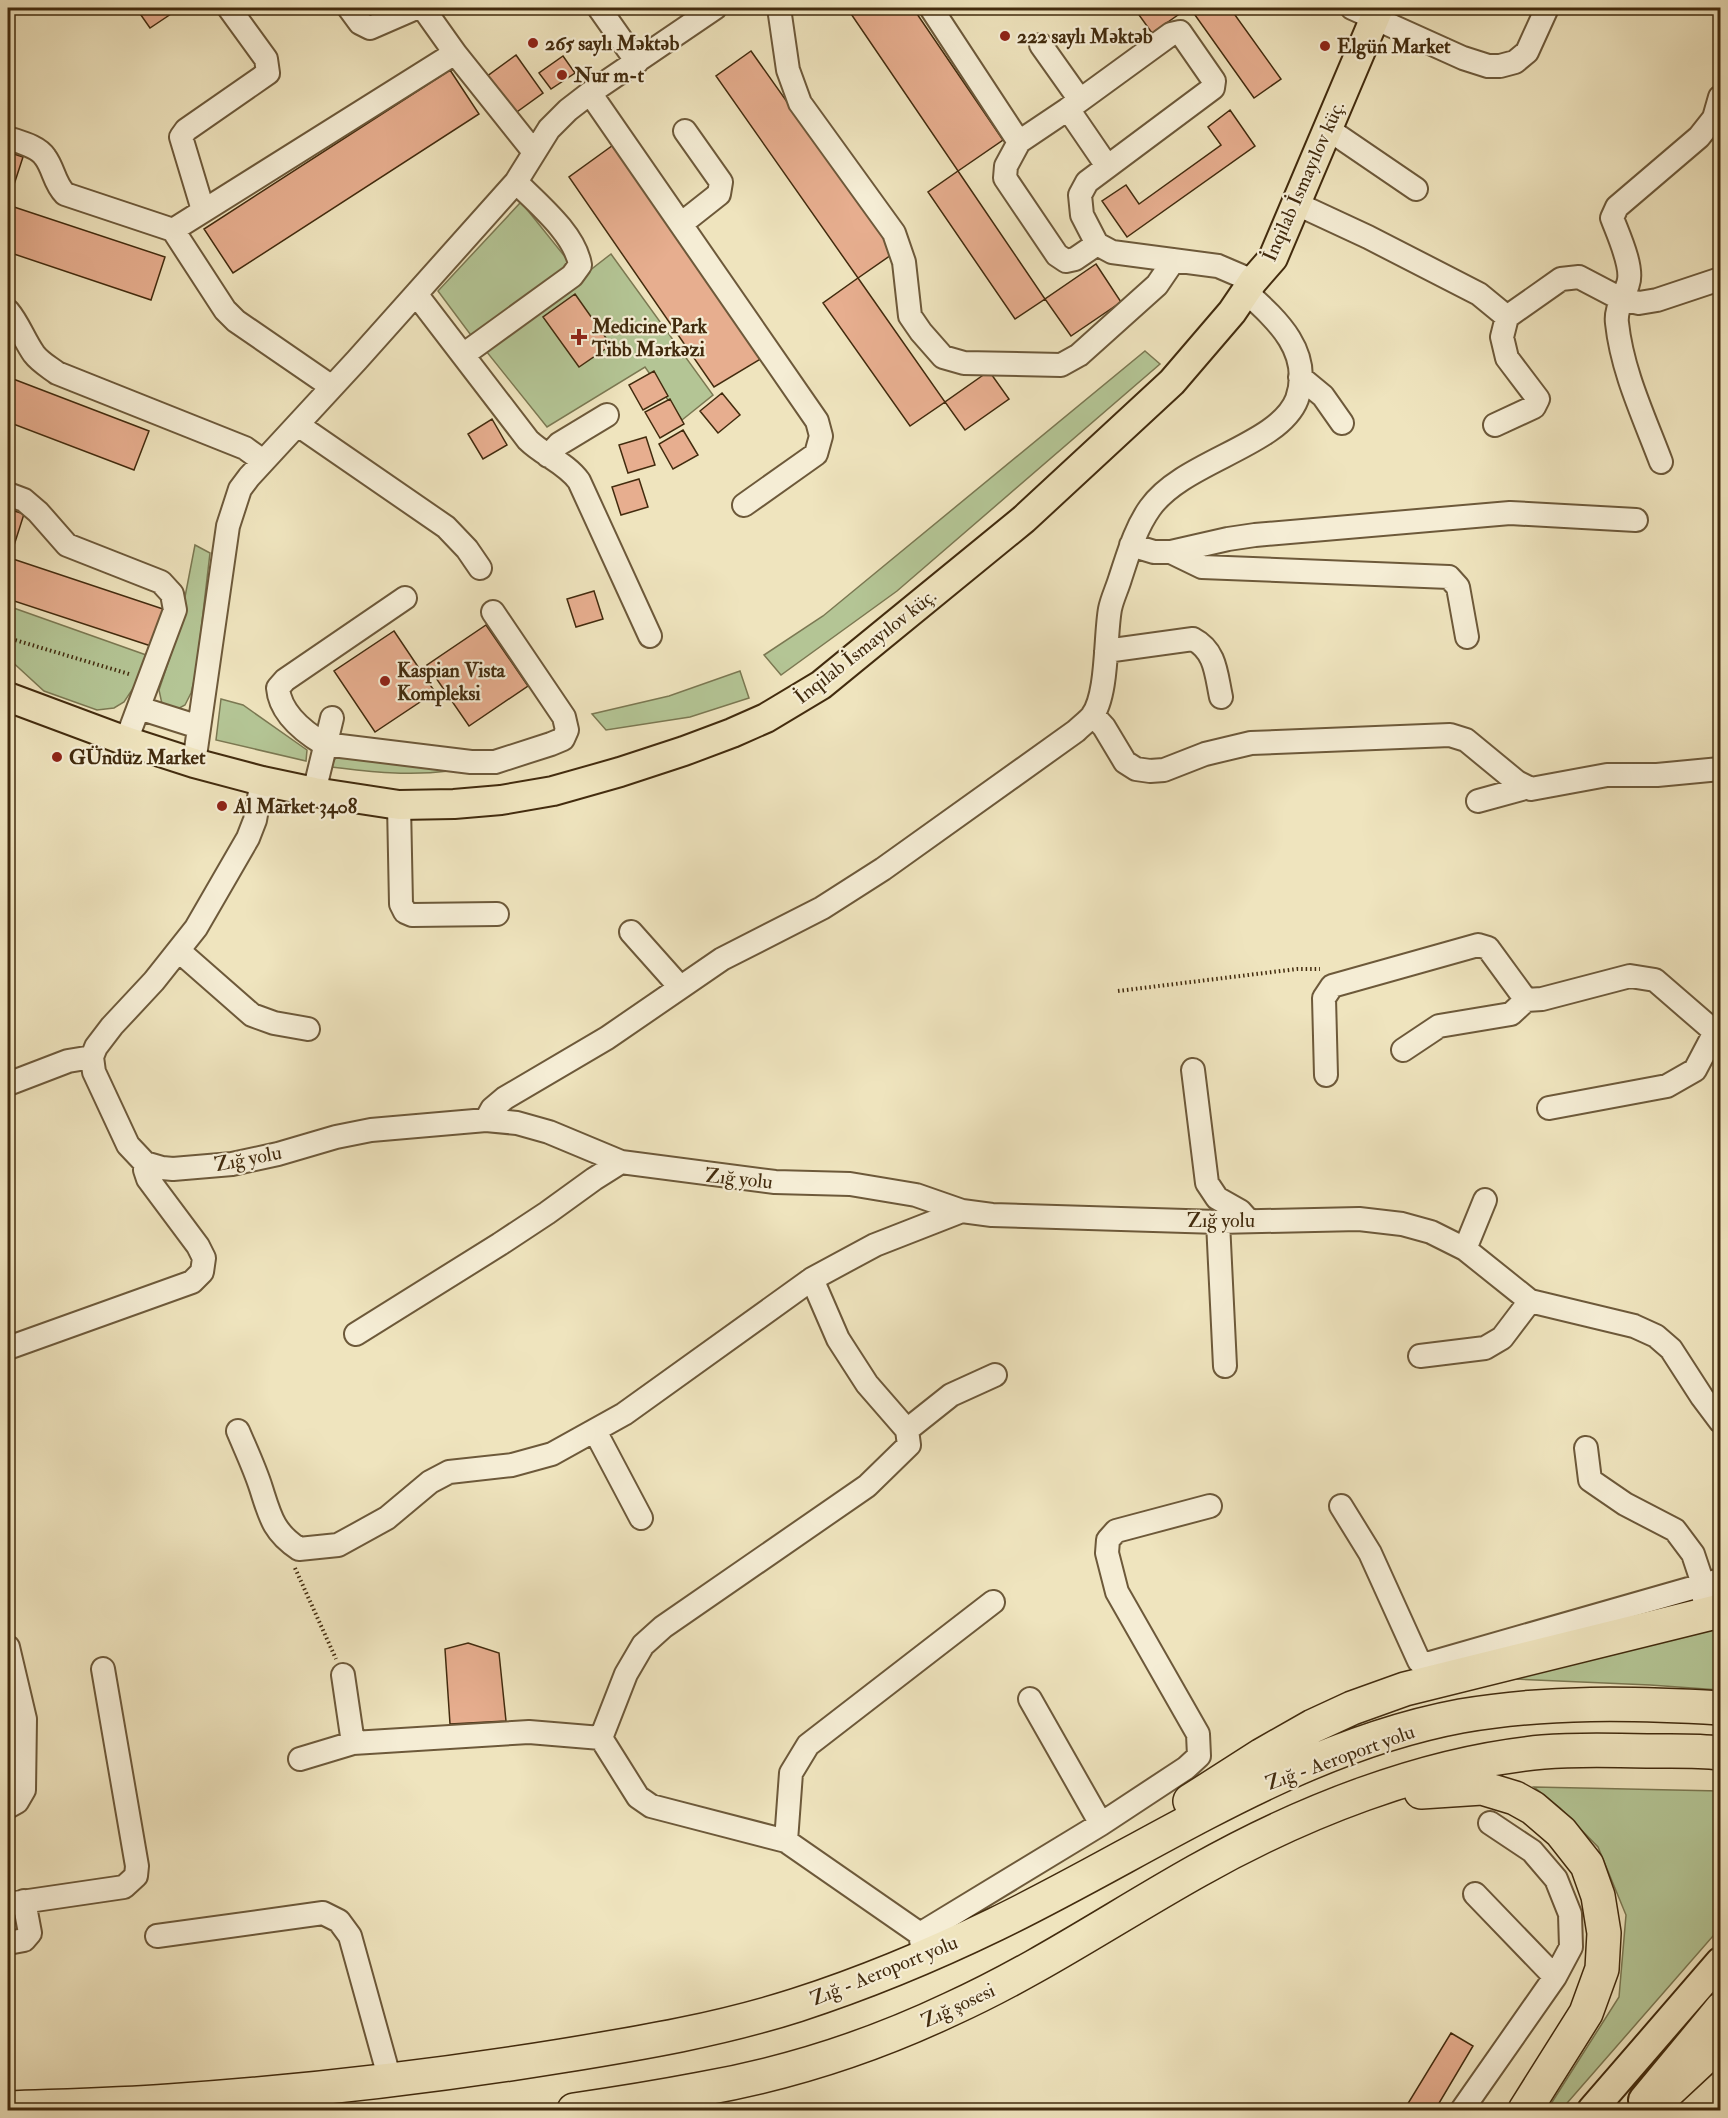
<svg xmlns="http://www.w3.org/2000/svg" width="1728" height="2118" viewBox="0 0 1728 2118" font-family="'IM FELL Double Pica',serif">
  <rect width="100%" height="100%" fill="#efe4be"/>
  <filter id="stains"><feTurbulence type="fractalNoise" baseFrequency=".00333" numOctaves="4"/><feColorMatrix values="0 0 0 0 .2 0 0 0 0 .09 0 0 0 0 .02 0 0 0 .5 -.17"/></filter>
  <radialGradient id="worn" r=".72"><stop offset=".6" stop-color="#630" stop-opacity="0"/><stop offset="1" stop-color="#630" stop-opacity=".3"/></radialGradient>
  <path fill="#b4c595" stroke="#7b7852" stroke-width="1.5" d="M521,202L570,263L473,338L438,291Z
    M611,254L713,395L682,420L645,367L547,427L486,351Z
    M1145,351L1160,364L897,591L781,675L764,655L823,616Z
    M195,545L210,553L196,673L191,693L185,705L174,711L162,704L159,690L178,633Z
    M8,606L149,656L136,684L124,702L114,708L97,710L44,691L8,658Z
    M740,671L749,698L690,717L606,730L592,714L669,696Z
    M221,699L243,705L307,750L306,761L216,740Z
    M338,753L449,767V771C409,776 371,772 331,767Z
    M1720,1627V1690L1650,1685L1492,1678Z
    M1534,1787L1720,1791V1928L1561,2110H1547L1619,1997L1626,1915L1598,1847L1560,1808Z"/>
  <path fill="#e7ae8f" stroke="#422b0e" stroke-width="1.5" d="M136,8H175L177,10L150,28Z
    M847,8H913L1003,140L958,171Z
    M1134,8H1188L1152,33Z
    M1190,8H1230L1281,79L1254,98Z
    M751,51L894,253L858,278L716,76Z
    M516,55L543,93L514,114L486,77Z
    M563,56L575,73L551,89L539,73Z
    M450,70L479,114L233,273L204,229Z
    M1230,110L1255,146L1127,237L1102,201L1126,185L1139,204L1221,145L1208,127Z
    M616,143L764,357L714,387L569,177Z
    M8,152L23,157L8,203Z
    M958,171L1045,299L1015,319L928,192Z
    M8,205L165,257L151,300L8,252Z
    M1096,264L1121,302L1071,336L1045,299Z
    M858,278L945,402L910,426L823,303Z
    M575,294L611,345L579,367L543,317Z
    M654,371L668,396L643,410L629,385Z
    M989,371L1009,399L965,430L945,402Z
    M8,377L149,431L134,470L8,422Z
    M722,393L740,415L718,433L700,411Z
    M670,399L684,424L660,438L645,412Z
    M492,419L507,445L483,459L468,434Z
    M683,430L698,455L673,469L659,444Z
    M646,437L655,465L628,473L619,445Z
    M639,479L648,507L621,515L612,487Z
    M8,509L24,514L10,558L8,557Z
    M10,558L166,610L154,647L8,599V565Z
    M594,591L603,619L576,627L567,599Z
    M486,625L528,686L469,726L427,665Z
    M394,631L435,692L375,732L334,671Z
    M468,1643L499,1653L506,1721L450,1724L445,1649Z
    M1451,2033L1473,2046L1435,2110H1404Z"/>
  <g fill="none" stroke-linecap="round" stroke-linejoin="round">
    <defs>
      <path id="minor" d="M349,8L360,23L370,28L416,8
        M423,8L455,53L534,152
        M599,8L637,62
        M779,8L788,70L800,103L894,233L904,262L910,316L921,332L943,357L964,363L1061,365L1079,355L1157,285L1174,260
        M931,8L1019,142L1006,166L1005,178L1057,255L1066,261L1075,259L1097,244
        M1352,8L1463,58L1488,66H1500L1515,62L1527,52L1547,8
        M1041,45L1080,100
        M590,93L817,421L821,436L816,454L744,505
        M1328,129L1416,189
        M8,138C19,142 38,146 45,157C54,169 54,183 65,194L173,230L225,310L236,321L332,387
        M1019,142L1068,109
        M1107,166L1068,109L1171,34L1180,32L1214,81L1213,88L1087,182L1080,195L1082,215L1097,244L1112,252L1218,266L1253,281
        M1297,204L1368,237L1479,294L1507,317L1502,337L1507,358L1538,399L1534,407L1495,425
        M203,210L181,137L186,130L268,73L266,59L229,8
        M681,224L719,194L721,182L685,131
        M173,230L455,53
        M416,294L528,440C543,455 566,463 579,481L650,636
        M8,311C19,324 24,340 34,354C40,362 49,367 57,373L245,448L263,461
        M1507,317L1561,279L1579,277L1621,299L1639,303L1657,300L1720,279
        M463,355L572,276L580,265C575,234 538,204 516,182
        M1300,377L1323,396L1342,423
        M298,425L446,527L467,549L480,568
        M548,456L559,444L607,415
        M1661,462C1644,417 1622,371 1617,323C1615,309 1624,297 1628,284C1634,268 1618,234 1612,218L1617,207L1699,137L1714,118L1720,97
        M8,494L24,500L38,512L67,545L161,582L172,594L175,610L126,741
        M1131,545L1154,552H1171L1228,539L1255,535L1510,513L1636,520
        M1171,552L1202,567L1449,577L1458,587L1467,637
        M405,598L285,680L278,688C280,713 304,732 324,744L471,762H495L551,744L563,739L567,730L564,717L493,612
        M1106,651L1193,639C1216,651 1216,674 1221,697
        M139,708L199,727
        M1093,715L1104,727L1125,762L1136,769L1150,771L1164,770L1205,754L1251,743L1450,735L1466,740L1517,782L1531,789L1607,775H1657L1720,769
        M194,763L228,526L240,489L249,477L357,360L516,182L549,129L568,110L590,93L715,8
        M262,781L255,820L248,838L196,928L154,981L112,1026L96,1047L92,1057L94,1072L128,1145L145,1163L162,1168L173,1169L232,1164L278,1154L336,1137L371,1130L486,1120L517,1123L549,1132L621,1162L775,1182L850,1184L916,1195L962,1211L992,1215L1218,1222L1359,1219L1402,1224L1431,1232L1465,1249L1530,1301L1634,1326L1656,1336L1671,1349L1702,1397L1720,1421
        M314,792L332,718
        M1478,801L1525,788
        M399,805L401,904L405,912L412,915L497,914
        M631,932L680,987
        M179,951L252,1015L274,1023L308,1029
        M1403,1050L1439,1026L1511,1014L1526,1000
        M1193,1070L1207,1183L1217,1198L1240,1211L1248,1220
        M1326,1075L1324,998L1332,986L1478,945L1488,948L1526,1000L1542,999L1630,976L1655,980L1715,1032L1720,1031
        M8,1084L68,1061L92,1057
        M1549,1108L1667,1086L1695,1070L1715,1032
        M486,1120L492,1109L505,1098L607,1038L722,959L822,908L883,869L1076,731C1081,726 1088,721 1092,716C1108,695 1105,636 1110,609C1112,599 1117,589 1120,579C1128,555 1135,529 1150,508C1183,461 1279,446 1297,399C1313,352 1277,320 1246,292
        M1218,1222L1225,1366
        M1465,1249L1485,1200
        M356,1334L500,1244L547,1213L594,1179L621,1162
        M8,1348L192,1282L202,1272L204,1258L198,1246L148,1179L145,1170V1163
        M1420,1356L1485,1348L1502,1338L1530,1301
        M907,1430L951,1395L995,1375
        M238,1431C246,1450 255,1469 261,1488C270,1516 273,1532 299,1549L338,1545L387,1518L430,1482L449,1472L512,1465L552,1454L624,1414L812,1279L875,1245L962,1211
        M595,1431L641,1518
        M1586,1448L1590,1480L1625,1504L1675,1530L1693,1554L1703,1584L1704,1599
        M1341,1506L1370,1553L1419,1661L1430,1663L1720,1580
        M8,1647L25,1719L24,1790L17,1802L8,1807
        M343,1675L353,1743L529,1732L601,1738L638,1797L651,1806L786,1841L920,1934L924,1957
        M1030,1699L1101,1824
        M601,1738L626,1674L643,1645L663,1627L867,1486L909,1445L907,1430L867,1384L838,1339L812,1279
        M300,1759L353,1743
        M786,1841L791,1773L808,1745L993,1602
        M1475,1894L1555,1977
        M8,1904L124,1887L136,1876L137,1866L103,1669
        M920,1934L1101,1824L1186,1768L1199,1756L1198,1734L1117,1592L1107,1553L1108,1540L1116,1531L1210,1506
        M157,1936L323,1913L339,1921L350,1936L390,2080
        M8,1943L24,1940L30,1933L24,1901
        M1462,2110L1555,1977L1571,1947L1570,1914L1556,1879L1532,1851L1490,1823"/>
      <path id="major" d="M8,697L126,741L194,763L262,781L314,792L399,805L454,804L501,800L553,791L620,772L684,751L732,733L766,718L821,685L1024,519L1172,382L1232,312L1253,281L1273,258L1379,8
        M1643,2100L1720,2007
        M1592,2110L1720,1962"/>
      <path id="highway" d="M1421,1792L1482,1788L1515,1798L1533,1808L1561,1832L1587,1865L1598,1896L1604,1933L1602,1969L1586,2013L1525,2110
        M1190,1801L1262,1755L1313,1726L1352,1708L1405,1689L1720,1611
        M8,2108C61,2106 115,2105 169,2101C300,2092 431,2077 561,2056C641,2043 719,2030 797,2005C865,1983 932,1955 996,1924C1147,1851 1294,1747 1461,1716C1547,1701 1634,1703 1720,1708
        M574,2110C616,2104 659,2097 701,2089C786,2074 873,2046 951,2009C1037,1970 1115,1917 1197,1871C1300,1813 1424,1763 1543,1752C1577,1749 1613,1750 1647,1751C1671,1751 1696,1750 1720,1753
        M1648,2110L1720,2043"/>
    </defs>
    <use href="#minor" stroke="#6d593a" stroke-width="26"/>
    <use href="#major" stroke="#422b0e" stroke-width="32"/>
    <use href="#highway" stroke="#422b0e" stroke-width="36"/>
    <path stroke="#422b0e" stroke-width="4" stroke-dasharray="1.5 3" stroke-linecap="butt" d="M8,635L15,640L129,674
      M1118,991L1297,969H1320
      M295,1568L336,1659"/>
    <use href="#minor" stroke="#f5edd5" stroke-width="22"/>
    <use href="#major" stroke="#efe4be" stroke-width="28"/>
    <use href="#highway" stroke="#efe4be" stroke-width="33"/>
  </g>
  <g fill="#8f2418" stroke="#f5edd5" stroke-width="2">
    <circle cx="1005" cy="36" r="6"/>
    <circle cx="533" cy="43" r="6"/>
    <circle cx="1325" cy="46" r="6"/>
    <circle cx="562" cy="75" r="6"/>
    <path d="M576 328h6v6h6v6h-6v6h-6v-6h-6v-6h6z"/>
    <circle cx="385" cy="681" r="6"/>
    <circle cx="57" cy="757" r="6"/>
    <circle cx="222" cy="806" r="6"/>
  </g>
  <g text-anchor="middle" stroke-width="4.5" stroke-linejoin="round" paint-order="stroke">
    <g font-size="20" font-weight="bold" fill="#422b0e" stroke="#f5edd5" text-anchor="start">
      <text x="1017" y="43">222 saylı Məktəb</text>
      <text x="545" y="50">265 saylı Məktəb</text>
      <text x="1337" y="53">Elgün Market</text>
      <text x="574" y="82">Nur m-t</text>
      <text x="592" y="333">Medicine Park<tspan x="592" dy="23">Tibb Mərkəzi</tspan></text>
      <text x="397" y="677">Kaspian Vista<tspan x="397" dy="23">Kompleksi</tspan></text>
      <text x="69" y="764">GÜndüz Market</text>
      <text x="234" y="813">Al Market 3408</text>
    </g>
    <g font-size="20" fill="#422b0e" stroke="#f5edd5">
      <text transform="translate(1303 181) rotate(-66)" y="7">İnqilab İsmayılov küç.</text>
      <text transform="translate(865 646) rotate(-38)" y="7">İnqilab İsmayılov küç.</text>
      <text transform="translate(248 1158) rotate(-11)" y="7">Zığ yolu</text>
      <text transform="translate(739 1178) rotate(6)" y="7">Zığ yolu</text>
      <text x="1221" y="1227">Zığ yolu</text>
      <text transform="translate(1340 1757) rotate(-20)" y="7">Zığ - Aeroport yolu</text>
      <text transform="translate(884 1970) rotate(-22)" y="7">Zığ - Aeroport yolu</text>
      <text transform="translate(958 2005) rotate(-25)" y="7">Zığ şosesi</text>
    </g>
  </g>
  <rect width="1728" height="2118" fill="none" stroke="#efe4be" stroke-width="30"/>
  <rect x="9" y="9" width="1710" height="2100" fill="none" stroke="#422b0e" stroke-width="3"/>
  <rect x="15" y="15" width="1698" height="2088" fill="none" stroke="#422b0e" stroke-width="1.5"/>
  <rect width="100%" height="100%" filter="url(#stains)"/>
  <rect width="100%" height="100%" fill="url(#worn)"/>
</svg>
